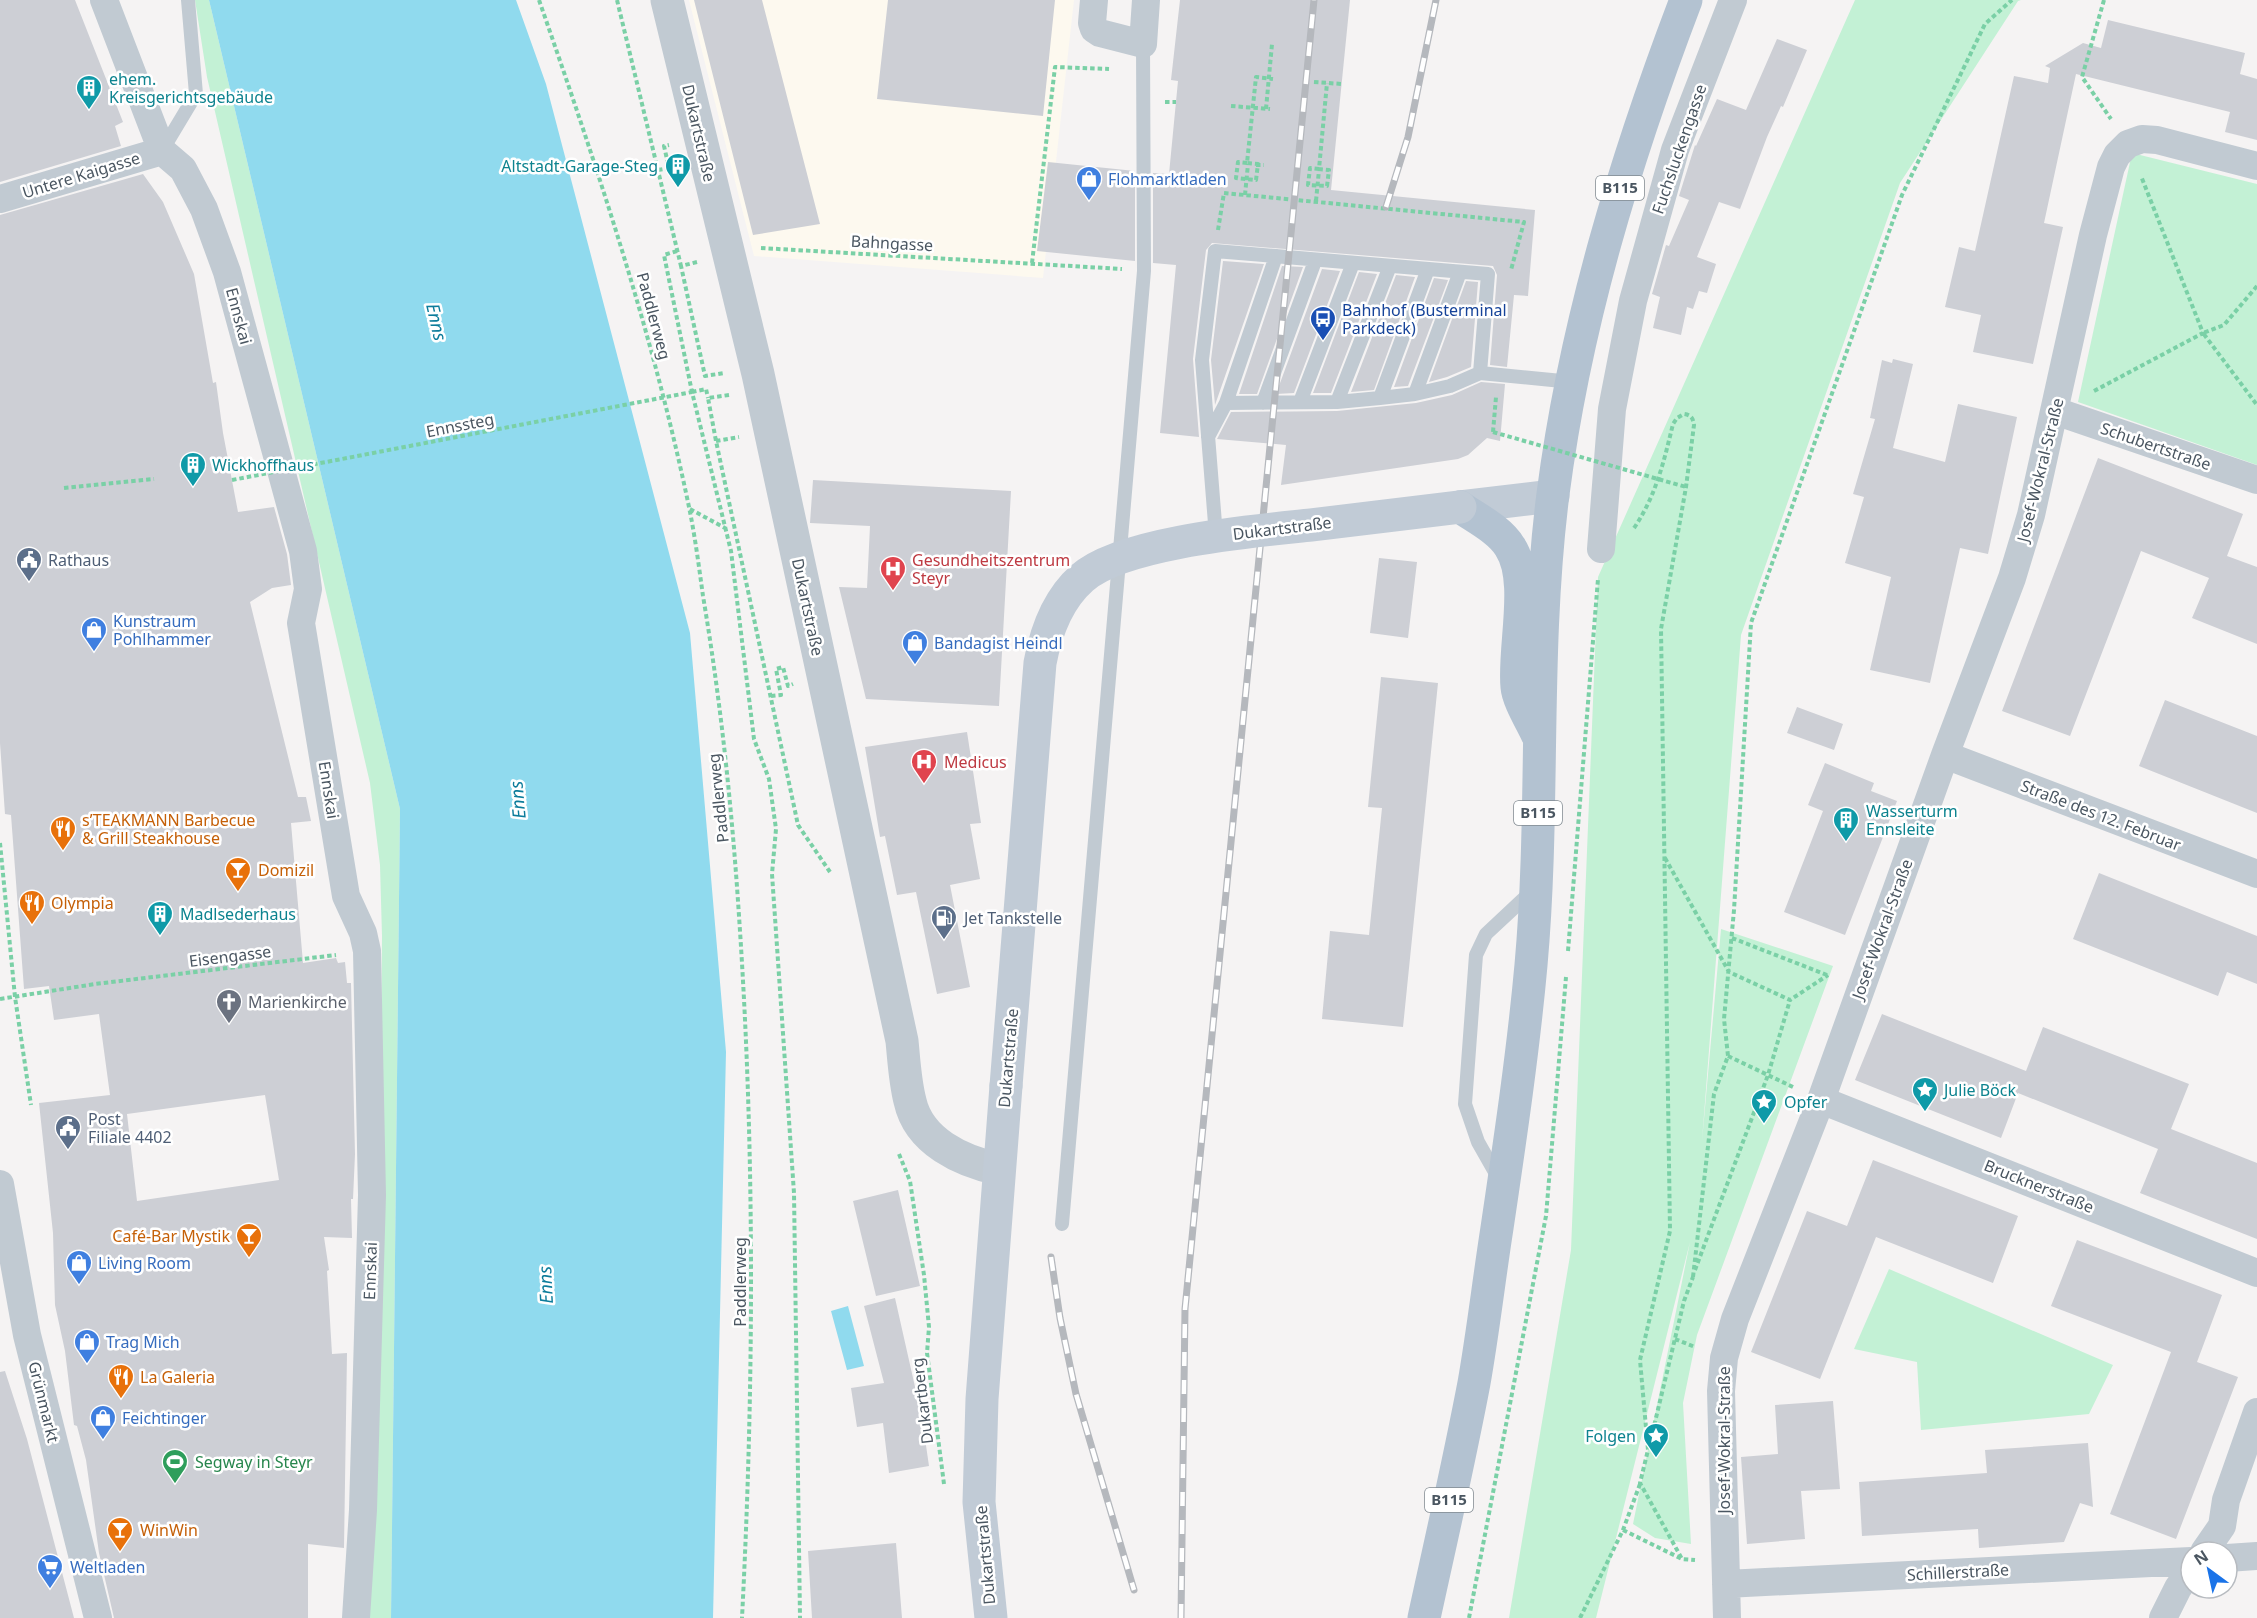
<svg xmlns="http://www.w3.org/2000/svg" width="2257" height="1618" viewBox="0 0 2257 1618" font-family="'Noto Sans',sans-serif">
  <rect width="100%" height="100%" fill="#f5f3f3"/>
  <path fill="#fdf9ef" d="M689,0H1074L1043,278L754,256Z"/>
  <path fill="#c3f1d5" d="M195,0H209L400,809L391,1618H368L380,1183L382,936L380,865L370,783L207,77Z
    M1855,0H2021L2018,1L1900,183L1741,635L1702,1141L1721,929L1833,966L1697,1335L1683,1403L1691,1544L1655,1538L1633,1524L1690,1242L1596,1618H1509L1571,1250L1598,577Z
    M2132,153L2257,184V465L2078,402Z
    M1889,1269L2113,1365L2089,1414L1921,1430L1917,1362L1854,1349Z"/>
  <path fill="#90daee" d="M209,0H516L546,84L690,633L726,1052L713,1618H391L400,809Z
    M848,1306L864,1366L847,1370L831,1311Z"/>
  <path fill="#cdcfd5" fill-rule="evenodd" d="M0,0H75L123,122L115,126L121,146L0,182Z
    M694,0H762L820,224L753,235Z
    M888,0H1055L1043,116L877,99Z
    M1180,0H1350L1331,190L1535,210L1528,296L1514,295L1507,367L1490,365L1497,275L1493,266L1212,243L1206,250L1193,359L1199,437L1160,433L1176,265L1153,263V173L1169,174L1178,81L1171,80Z
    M2108,20L2245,53L2240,74L2257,79V140L2225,132L2230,112L2076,74L2044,223L2063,227L2033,364L1973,352L1981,315L1945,307L1959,247L1975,251L2014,76L2048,83L2050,68L2045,66L2083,43L2101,48Z
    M1777,39L1807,50L1783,107L1781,106L1767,137L1740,209L1719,202L1697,257L1716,264L1707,293L1699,291L1693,309L1687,307L1681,335L1653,328L1660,297L1652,294L1666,245L1669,246L1689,200L1679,196L1695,145L1696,146L1717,99L1746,110Z
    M1048,162L1135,171V261L1037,251Z
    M143,174L163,202L194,274L213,383L216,382L223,433L238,512L274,507L287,554L291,585L272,588L250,602L298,797H306L311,821L291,823L303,963L336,958L338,963L345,962L347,983H351L355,1154L353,1199H351L352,1238L324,1237L329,1270L327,1271L332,1354L347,1353L344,1548L308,1544V1618H114L99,1553L86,1460L77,1426L74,1425L65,1351L55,1305L53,1233L39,1103L110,1095L99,1014L54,1020L49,986L24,989L11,815L5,814L0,743V215ZM265,1095L279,1180L137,1201L127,1114Z
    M1223,261L1264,264L1215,405L1211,360Z
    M1282,266L1303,267L1257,394H1239Z
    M1322,269L1340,271L1294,393L1276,394Z
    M1359,272L1377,274L1331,393H1313Z
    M1396,275L1415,277L1374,390L1351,392Z
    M1434,278L1448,280L1408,386L1394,387Z
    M1466,281L1478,282L1471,367L1447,377L1429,382Z
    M1893,359L1913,364L1893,448L1945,462L1958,404L2017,417L1988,554L1960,548L1930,683L1870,670L1891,577L1845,563L1864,497L1853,494L1875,419L1870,418L1882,360L1892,363Z
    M1481,382L1505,384L1500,441L1487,438L1468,455L1458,459L1281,485L1286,445L1217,439L1231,412L1337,411L1416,403L1452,395Z
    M2098,458L2243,514L2227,556L2257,567V644L2192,618L2209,578L2141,551L2070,736L2002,711Z
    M813,480L1011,491L999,706L866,699L839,587L867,588L870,526L810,523Z
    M1379,558L1417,562L1408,638L1370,633Z
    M1381,677L1438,683L1403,1027L1322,1019L1330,931L1369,935L1382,808L1368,807Z
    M2165,700L2257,736V813L2139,766Z
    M1797,707L1843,724L1834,750L1787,733Z
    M967,732L981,823L970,824L980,879L950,885L970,987L937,994L916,892L897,895L885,836L880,837L865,747Z
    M1825,763L1874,783L1871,791L1897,801L1845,935L1784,912L1823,811L1808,805Z
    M2099,873L2257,936V984L2227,972L2218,996L2073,939Z
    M1882,1014L2026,1071L2043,1027L2189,1084L2171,1129L2257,1163V1239L2140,1193L2158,1149L2018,1093L2001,1138L1855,1080Z
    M1873,1160L2018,1216L1993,1283L1876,1237L1820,1379L1751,1352L1807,1211L1847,1226Z
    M898,1190L920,1286L876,1296L853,1201Z
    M2077,1240L2222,1295L2197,1362L2238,1377L2176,1539L2110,1514L2171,1352L2051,1306Z
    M895,1298L922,1418L929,1466L889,1473L883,1423L857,1427L851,1388L884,1383L864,1306Z
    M5,1371L27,1439L74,1618H0V1372Z
    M1833,1401L1840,1489L1801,1491L1805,1539L1747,1544L1741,1457L1778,1454L1775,1405Z
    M2088,1443L2093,1507L2080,1503L2064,1542L1979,1548L1978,1529L1862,1536L1859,1482L1987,1473L1985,1450Z
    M896,1543L902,1618H812L808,1551Z"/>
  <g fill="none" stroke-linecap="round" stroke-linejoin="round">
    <path stroke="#7ad0a6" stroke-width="4" stroke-dasharray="4.5 3" stroke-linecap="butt" d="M539,0C597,167 653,334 689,507C695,536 699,567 703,596C721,703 732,809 739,916C755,1150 754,1384 742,1618
      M617,0L681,266
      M2104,0L2082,77L2111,119
      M1314,82L1342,84
      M1165,102H1176
      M1231,106L1270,109
      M1266,109L1272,44
      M1247,163L1238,162L1236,178L1256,180L1258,164L1247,163L1256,77L1273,79
      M1256,165H1264
      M1319,169L1310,168L1308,185L1327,186L1329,170L1319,169L1327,83
      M658,170L669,168L664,146L669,145
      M1245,195L1248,164
      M1316,201L1319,170
      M1218,230L1224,193L1524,222L1511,270
      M761,248L1122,269
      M677,251L664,255L692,392L731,551L754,739L769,779L776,829L772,874L794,1193L800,1618
      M697,262L681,266L705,376L724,373
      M1032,263L1055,67L1109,69
      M2257,286L2224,325L2203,333L2257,405
      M2094,391L2203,333L2141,176
      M692,392L706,389L708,398
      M729,395L708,398L716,441L798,825L830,872
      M1493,432L1496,397
      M716,441L739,437
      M64,488L154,479
      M690,509L725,528
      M1634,528C1656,496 1664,461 1673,424L1677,418L1684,414C1691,415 1693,418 1694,425L1686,487L1661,629L1670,1231L1640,1360L1648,1450L1640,1483L1682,1559L1695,1560
      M771,696L781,695L776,669L783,667L788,686L793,684
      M0,843L15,997L31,1105
      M1665,858L1729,972L1790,1000L1828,975
      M1732,938L1827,975
      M1568,951L1598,579
      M0,999L95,984L336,955
      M1728,1056L1795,1088
      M899,1154L910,1181L924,1275L929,1327L927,1353L944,1484
      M1695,1270L1768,1075L1790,1000
      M1693,1277L1714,1094L1728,1056L1724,1019L1734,910L1751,623L1902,195L1985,24L2012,0
      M1675,1339L1695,1347
      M1649,1447L1684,1301L1693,1277
      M1623,1530L1682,1559
      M1469,1618L1546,1216L1566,977
      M1580,1618L1623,1530L1640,1484"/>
    <path stroke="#c1cad2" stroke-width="14" d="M163,149L196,94L188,0
      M1415,394L1460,272
      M1380,398L1428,269
      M1300,402L1353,263
      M1337,402L1390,266
      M1226,403L1337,402L1380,398L1415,394L1450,386L1480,373L1572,382
      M1263,403L1315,261
      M1208,437L1226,403L1276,256
      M1216,536L1202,360L1215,251L1488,274L1480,373
      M1499,1179L1478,1142L1465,1104L1476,955L1486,934L1531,892
      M1062,1224L1144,271L1143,44"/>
    <path stroke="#c1cad2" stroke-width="28" d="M104,0L162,151L183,169L204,209L227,272L303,551L308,589L301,623L346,896L363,933L367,951L372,1195L363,1510L356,1618
      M1094,0L1092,23L1094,29L1100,33L1143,44L1146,0
      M0,199L162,151
      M2055,411L2257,480
      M1601,549L1612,409L1633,301L1675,150L1733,0
      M1945,755L2257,874
      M1821,1100L2257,1273
      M0,1184L27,1335L98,1618
      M2204,1552L2222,1526L2226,1500L2257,1412
      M2227,1558L2257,1556
      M1726,1584L2191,1561
      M1727,1618L1721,1391L1724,1358L1735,1319L1821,1100L1945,755L2012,578L2031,515L2093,235L2111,167L2117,155L2128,144L2142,139L2157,140L2257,166
      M2163,1618L2178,1588L2191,1570"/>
    <path stroke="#c1cad2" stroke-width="33" d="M667,0L758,374L902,1041C904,1061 905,1082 910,1101C919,1142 962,1161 998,1169"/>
    <path stroke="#c1cbd6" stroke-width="33" d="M1460,507L1553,496
      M991,1618L979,1502L982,1399L1006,1086"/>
    <path stroke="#b3c2d1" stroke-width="33" d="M1460,507C1476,518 1500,530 1510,547C1532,580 1513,648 1517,687C1518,700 1531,721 1537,734
      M1424,1618C1441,1540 1459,1462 1474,1383C1483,1332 1489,1279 1497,1228C1510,1140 1523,1053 1531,965C1545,809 1533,650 1553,494C1575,324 1625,160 1686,0"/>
    <defs>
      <path id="rail" d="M1386,207L1408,137L1436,0
        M1051,1257L1060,1318L1076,1394L1134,1590
        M1181,1618L1185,1309L1314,0"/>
    </defs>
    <use href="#rail" stroke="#b5b8bd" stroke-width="7"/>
    <use href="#rail" stroke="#fff" stroke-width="4.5" stroke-dasharray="14" stroke-linecap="butt"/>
    <path stroke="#7ad0a6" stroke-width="4" stroke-dasharray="4.5 3" stroke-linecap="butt" d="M1493,432L1686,487
      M232,480L692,392"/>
    <path stroke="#c1cbd6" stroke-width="33" d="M1006,1086L1040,663C1046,631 1057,600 1082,578C1122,542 1255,531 1311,525C1361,519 1410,513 1460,507"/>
  </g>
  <defs>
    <symbol id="building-pin" viewBox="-11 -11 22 30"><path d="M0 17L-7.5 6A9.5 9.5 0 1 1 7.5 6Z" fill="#0f9aa8" stroke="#fff"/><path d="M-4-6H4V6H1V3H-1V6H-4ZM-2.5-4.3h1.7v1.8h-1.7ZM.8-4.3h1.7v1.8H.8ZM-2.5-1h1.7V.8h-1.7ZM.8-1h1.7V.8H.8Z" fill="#fff"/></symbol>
    <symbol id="shop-pin" viewBox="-11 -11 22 30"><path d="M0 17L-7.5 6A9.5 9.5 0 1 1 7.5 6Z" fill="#3f7fe0" stroke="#fff"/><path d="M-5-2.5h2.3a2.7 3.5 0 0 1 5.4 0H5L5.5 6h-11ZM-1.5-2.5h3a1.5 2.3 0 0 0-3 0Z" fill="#fff"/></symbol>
    <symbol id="bus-pin" viewBox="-11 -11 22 30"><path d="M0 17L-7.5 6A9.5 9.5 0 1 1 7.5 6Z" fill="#1a4fb4" stroke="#fff"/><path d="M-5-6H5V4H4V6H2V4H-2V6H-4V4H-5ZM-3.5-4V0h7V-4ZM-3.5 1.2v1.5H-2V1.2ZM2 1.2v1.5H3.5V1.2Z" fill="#fff"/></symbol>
    <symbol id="civic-pin" viewBox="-11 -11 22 30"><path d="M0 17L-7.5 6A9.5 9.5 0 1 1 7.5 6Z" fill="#5c6f8a" stroke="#fff"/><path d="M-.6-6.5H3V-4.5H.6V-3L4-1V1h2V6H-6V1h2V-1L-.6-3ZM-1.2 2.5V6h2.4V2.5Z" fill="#fff"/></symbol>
    <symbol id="hospital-pin" viewBox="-11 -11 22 30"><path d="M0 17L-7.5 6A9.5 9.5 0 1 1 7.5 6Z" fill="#e0444e" stroke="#fff"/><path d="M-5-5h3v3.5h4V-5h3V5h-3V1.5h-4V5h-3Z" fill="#fff"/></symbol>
    <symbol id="restaurant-pin" viewBox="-11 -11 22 30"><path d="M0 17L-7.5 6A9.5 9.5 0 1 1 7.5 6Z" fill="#e8710a" stroke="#fff"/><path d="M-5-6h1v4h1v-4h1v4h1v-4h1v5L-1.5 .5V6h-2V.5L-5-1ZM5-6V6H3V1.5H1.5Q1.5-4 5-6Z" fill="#fff"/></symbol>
    <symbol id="bar-pin" viewBox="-11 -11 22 30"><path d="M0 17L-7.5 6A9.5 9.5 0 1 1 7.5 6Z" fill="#e8710a" stroke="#fff"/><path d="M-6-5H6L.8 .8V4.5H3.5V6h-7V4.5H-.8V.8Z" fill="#fff"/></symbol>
    <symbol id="fuel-pin" viewBox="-11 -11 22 30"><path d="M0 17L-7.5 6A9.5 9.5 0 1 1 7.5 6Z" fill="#5c6f8a" stroke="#fff"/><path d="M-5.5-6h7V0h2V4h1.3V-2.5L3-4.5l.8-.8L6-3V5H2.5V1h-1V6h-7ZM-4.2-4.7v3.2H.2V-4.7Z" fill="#fff"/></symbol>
    <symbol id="church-pin" viewBox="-11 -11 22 30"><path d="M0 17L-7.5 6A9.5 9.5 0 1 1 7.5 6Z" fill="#6b7280" stroke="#fff"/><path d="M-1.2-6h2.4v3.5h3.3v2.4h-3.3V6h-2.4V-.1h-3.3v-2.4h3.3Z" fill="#fff"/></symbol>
    <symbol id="sight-pin" viewBox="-11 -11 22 30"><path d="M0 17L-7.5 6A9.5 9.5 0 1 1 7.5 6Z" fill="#0f9aa8" stroke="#fff"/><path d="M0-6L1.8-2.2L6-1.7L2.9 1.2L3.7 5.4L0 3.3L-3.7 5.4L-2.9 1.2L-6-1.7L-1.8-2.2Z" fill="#fff"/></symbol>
    <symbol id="stadium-pin" viewBox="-11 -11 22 30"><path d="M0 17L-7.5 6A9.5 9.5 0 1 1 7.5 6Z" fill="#2e9e5b" stroke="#fff"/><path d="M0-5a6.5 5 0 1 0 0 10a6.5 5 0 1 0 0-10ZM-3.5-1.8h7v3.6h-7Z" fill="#fff"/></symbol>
    <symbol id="supermarket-pin" viewBox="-11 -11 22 30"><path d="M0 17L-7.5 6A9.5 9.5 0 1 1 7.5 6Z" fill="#3f7fe0" stroke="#fff"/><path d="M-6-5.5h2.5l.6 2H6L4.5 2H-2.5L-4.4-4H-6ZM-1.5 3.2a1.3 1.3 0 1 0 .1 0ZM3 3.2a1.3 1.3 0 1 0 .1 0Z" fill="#fff"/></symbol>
  </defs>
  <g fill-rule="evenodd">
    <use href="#building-pin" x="74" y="73" width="30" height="40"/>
    <use href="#building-pin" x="663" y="151" width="30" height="40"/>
    <use href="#shop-pin" x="1074" y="164" width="30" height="40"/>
    <use href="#bus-pin" x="1308" y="304" width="30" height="40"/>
    <use href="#building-pin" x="178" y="450" width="30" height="40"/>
    <use href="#civic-pin" x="14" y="545" width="30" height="40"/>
    <use href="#hospital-pin" x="878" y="554" width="30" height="40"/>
    <use href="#shop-pin" x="79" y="615" width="30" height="40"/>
    <use href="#shop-pin" x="900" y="628" width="30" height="40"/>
    <use href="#hospital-pin" x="909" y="747" width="30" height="40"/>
    <use href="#building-pin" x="1831" y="805" width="30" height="40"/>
    <use href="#restaurant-pin" x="48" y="814" width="30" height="40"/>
    <use href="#bar-pin" x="223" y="855" width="30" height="40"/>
    <use href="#restaurant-pin" x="17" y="888" width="30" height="40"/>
    <use href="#building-pin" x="145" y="899" width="30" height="40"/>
    <use href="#fuel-pin" x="929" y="903" width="30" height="40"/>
    <use href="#church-pin" x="214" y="987" width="30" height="40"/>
    <use href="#sight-pin" x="1910" y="1075" width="30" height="40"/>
    <use href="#sight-pin" x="1749" y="1087" width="30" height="40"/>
    <use href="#civic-pin" x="53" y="1113" width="30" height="40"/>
    <use href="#bar-pin" x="234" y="1221" width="30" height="40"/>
    <use href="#shop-pin" x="64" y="1248" width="30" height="40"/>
    <use href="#shop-pin" x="72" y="1327" width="30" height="40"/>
    <use href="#restaurant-pin" x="106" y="1362" width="30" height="40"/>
    <use href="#shop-pin" x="88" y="1403" width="30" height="40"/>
    <use href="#sight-pin" x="1641" y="1421" width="30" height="40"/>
    <use href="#stadium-pin" x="160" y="1447" width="30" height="40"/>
    <use href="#bar-pin" x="105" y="1515" width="30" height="40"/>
    <use href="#supermarket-pin" x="35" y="1552" width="30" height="40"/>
  </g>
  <g text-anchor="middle" stroke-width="5" stroke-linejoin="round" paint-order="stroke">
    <g fill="#fff" stroke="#808990" stroke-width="1.5">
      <rect x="1596" y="176" width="48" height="24" rx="4.5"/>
      <rect x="1514" y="801" width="48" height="24" rx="4.5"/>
      <rect x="1425" y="1488" width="48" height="24" rx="4.5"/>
    </g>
    <g font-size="15" font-weight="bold" fill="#4a5661">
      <text x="1620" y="193">B115</text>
      <text x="1538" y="818">B115</text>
      <text x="1449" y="1505">B115</text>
    </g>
    <g font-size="16" fill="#0d838f" stroke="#fff" text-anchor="start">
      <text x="109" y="85">ehem.<tspan x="109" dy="18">Kreisgerichtsgebäude</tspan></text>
      <text x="658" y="172" text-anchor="end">Altstadt-Garage-Steg</text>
      <text x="212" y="471">Wickhoffhaus</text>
      <text x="1866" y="817">Wasserturm<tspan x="1866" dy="18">Ennsleite</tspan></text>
      <text x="180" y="920">Madlsederhaus</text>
      <text x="1944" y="1096">Julie Böck</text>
      <text x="1784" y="1108">Opfer</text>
      <text x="1636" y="1442" text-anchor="end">Folgen</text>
    </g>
    <g font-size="16" fill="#4a5661" stroke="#fff">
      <text transform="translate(699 133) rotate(77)" y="6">Dukartstraße</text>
      <text transform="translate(1679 149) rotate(-71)" y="6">Fuchsluckengasse</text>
      <text transform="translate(81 175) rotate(-17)" y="6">Untere Kaigasse</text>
      <text transform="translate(892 243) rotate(3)" y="6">Bahngasse</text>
      <text transform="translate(239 316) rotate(75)" y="6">Ennskai</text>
      <text transform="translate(654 316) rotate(75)" y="6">Paddlerweg</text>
      <text transform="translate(460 425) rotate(-11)" y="6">Ennssteg</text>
      <text transform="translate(2156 446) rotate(19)" y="6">Schubertstraße</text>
      <text transform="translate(2040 470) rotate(-76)" y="6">Josef-Wokral-Straße</text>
      <text transform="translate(1282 528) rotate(-7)" y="6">Dukartstraße</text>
      <text transform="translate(808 607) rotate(78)" y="6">Dukartstraße</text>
      <text transform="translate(329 790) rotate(81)" y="6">Ennskai</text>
      <text transform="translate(718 798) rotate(-96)" y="6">Paddlerweg</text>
      <text transform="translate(2101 815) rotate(21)" y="6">Straße des 12. Februar</text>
      <text transform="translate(1882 929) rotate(-70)" y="6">Josef-Wokral-Straße</text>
      <text transform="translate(230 956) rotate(-7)" y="6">Eisengasse</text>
      <text transform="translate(1008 1058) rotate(-85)" y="6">Dukartstraße</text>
      <text transform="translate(2039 1186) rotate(22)" y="6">Brucknerstraße</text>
      <text transform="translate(370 1271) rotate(-88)" y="6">Ennskai</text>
      <text transform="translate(740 1282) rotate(-90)" y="6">Paddlerweg</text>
      <text transform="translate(922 1401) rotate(-97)" y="6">Dukartberg</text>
      <text transform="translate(44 1402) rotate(76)" y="6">Grünmarkt</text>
      <text transform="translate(1724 1440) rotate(-90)" y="6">Josef-Wokral-Straße</text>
      <text transform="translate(985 1555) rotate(-95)" y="6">Dukartstraße</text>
      <text transform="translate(1958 1572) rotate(-3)" y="6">Schillerstraße</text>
    </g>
    <g font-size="16" fill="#366cbe" stroke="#fff" text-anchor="start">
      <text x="1108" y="185">Flohmarktladen</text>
      <text x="113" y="627">Kunstraum<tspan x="113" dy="18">Pohlhammer</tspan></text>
      <text x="934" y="649">Bandagist Heindl</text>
      <text x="98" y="1269">Living Room</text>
      <text x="106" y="1348">Trag Mich</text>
      <text x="122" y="1424">Feichtinger</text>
      <text x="70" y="1573">Weltladen</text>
    </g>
    <g font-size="16" fill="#164399" stroke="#fff" text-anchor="start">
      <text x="1342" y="316">Bahnhof (Busterminal<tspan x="1342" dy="18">Parkdeck)</tspan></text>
    </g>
    <g font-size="16" fill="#4e5e75" stroke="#fff" text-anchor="start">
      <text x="48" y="566">Rathaus</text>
      <text x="964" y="924">Jet Tankstelle</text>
      <text x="88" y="1125">Post<tspan x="88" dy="18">Filiale 4402</tspan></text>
    </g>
    <g font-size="16" fill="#be3a42" stroke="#fff" text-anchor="start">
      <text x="912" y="566">Gesundheitszentrum<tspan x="912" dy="18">Steyr</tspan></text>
      <text x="944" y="768">Medicus</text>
    </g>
    <g font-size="16" fill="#c56008" stroke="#fff" text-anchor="start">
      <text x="82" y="826">s’TEAKMANN Barbecue<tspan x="82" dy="18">&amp; Grill Steakhouse</tspan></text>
      <text x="258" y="876">Domizil</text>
      <text x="51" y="909">Olympia</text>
      <text x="230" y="1242" text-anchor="end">Café-Bar Mystik</text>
      <text x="140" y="1383">La Galeria</text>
      <text x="140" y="1536">WinWin</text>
    </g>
    <g font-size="16" fill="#5b616d" stroke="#fff" text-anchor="start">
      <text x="248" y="1008">Marienkirche</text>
    </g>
    <g font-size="16" fill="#27864d" stroke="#fff" text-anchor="start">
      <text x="195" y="1468">Segway in Steyr</text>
    </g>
    <g font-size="18" font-style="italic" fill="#0c7c9b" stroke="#fff">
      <text transform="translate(436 322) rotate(77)" y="6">Enns</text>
      <text transform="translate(518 800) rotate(-95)" y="6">Enns</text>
      <text transform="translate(546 1285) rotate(-93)" y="6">Enns</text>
    </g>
  </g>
  <g transform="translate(2209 1570) rotate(327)"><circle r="28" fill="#ffffff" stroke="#b7bbc0" stroke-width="1.5"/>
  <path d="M0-4.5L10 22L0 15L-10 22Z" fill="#1a73e8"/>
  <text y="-9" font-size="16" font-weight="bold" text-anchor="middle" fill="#4a5661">N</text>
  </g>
</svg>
